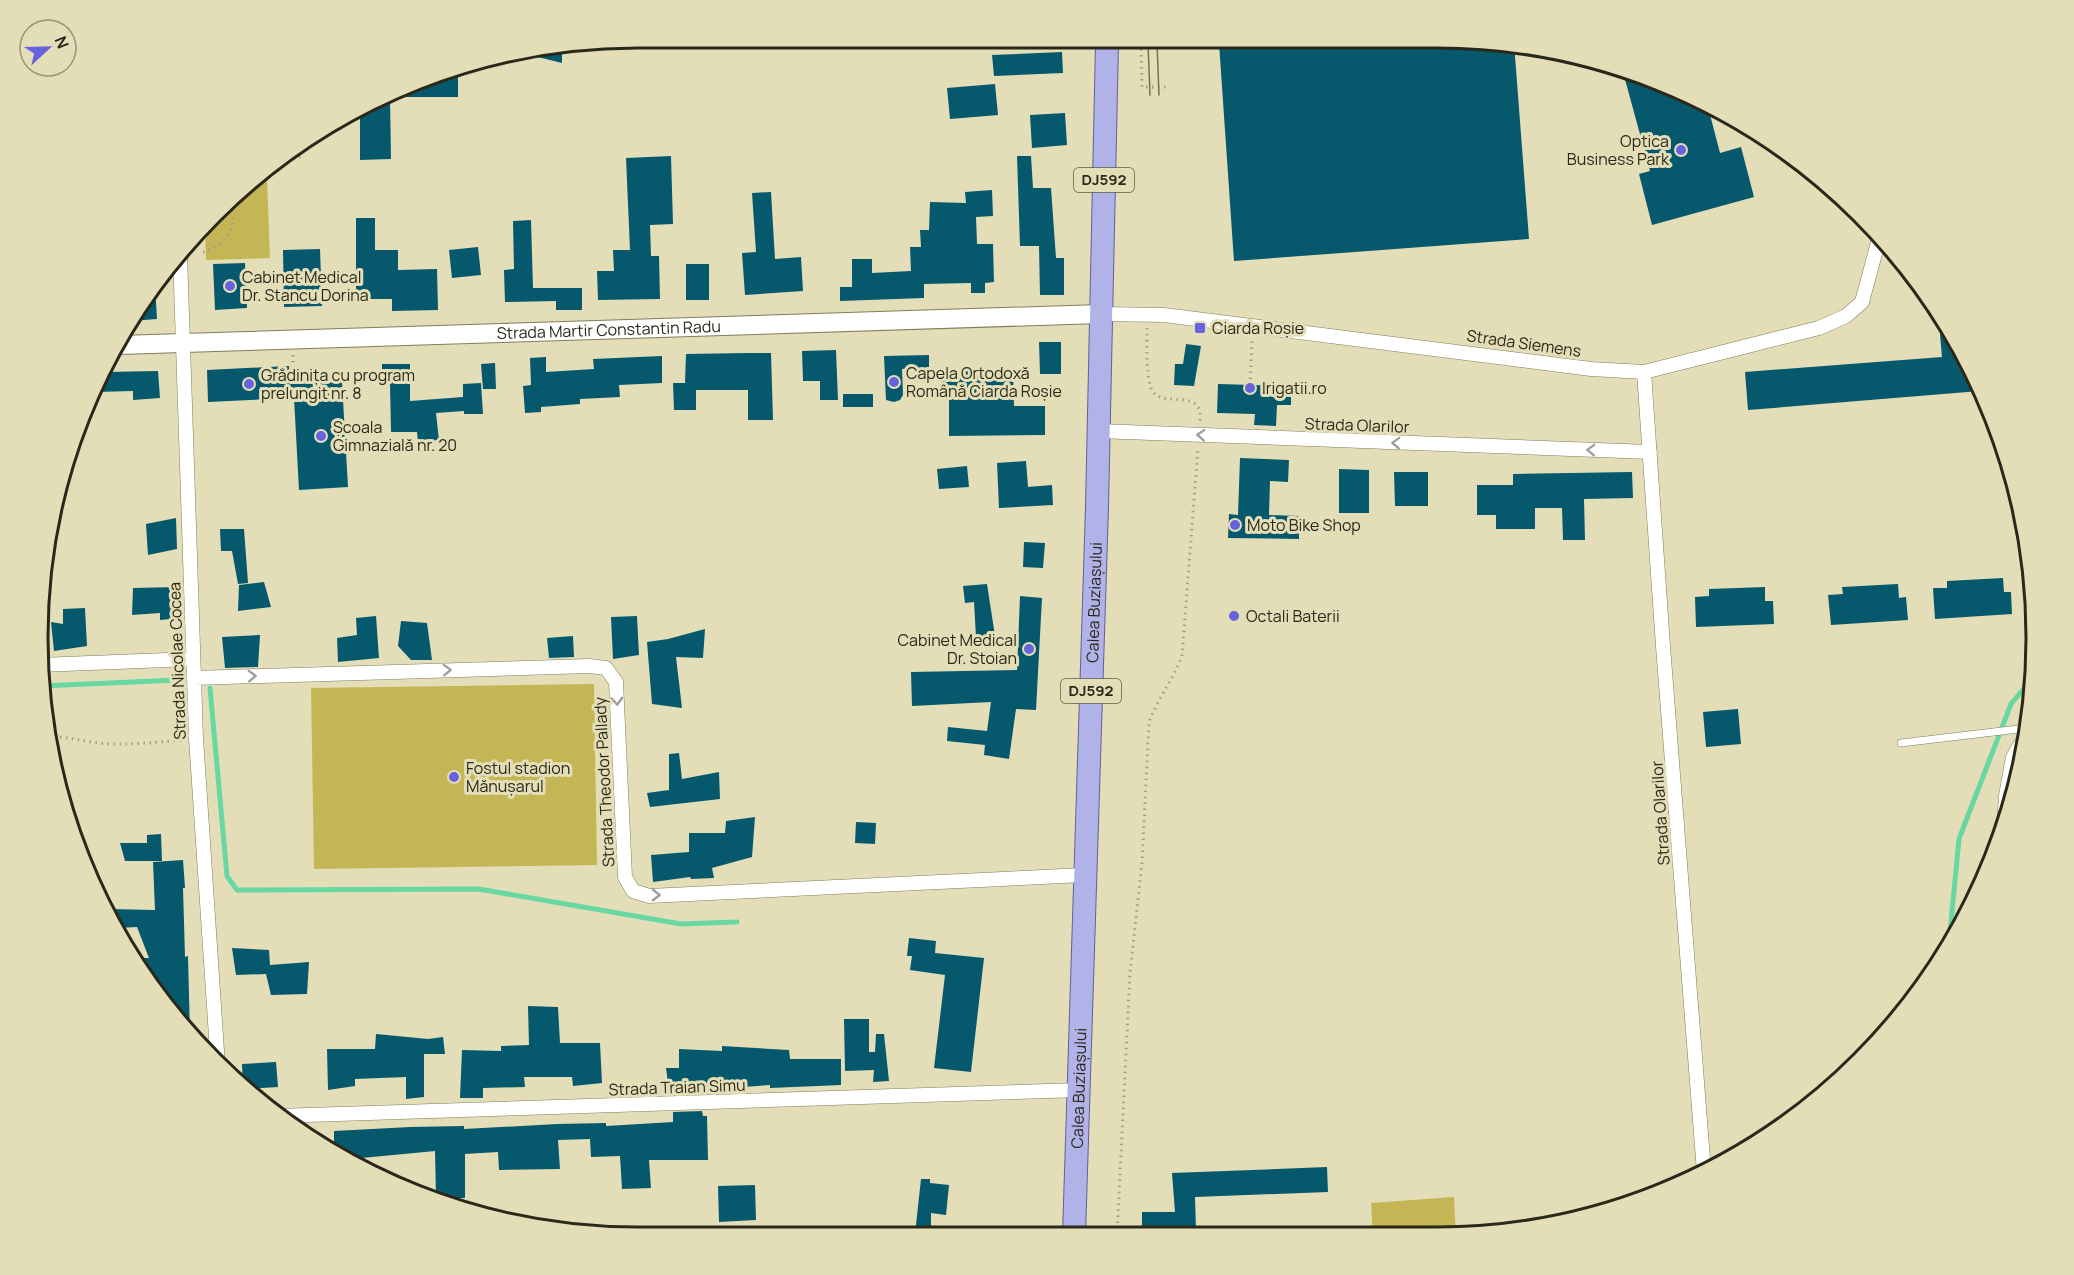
<svg xmlns="http://www.w3.org/2000/svg" width="2074" height="1275" viewBox="0 0 2074 1275" font-family="Manrope,sans-serif">
  <rect width="100%" height="100%" fill="#e3deb7"/>
  <path fill="#c4b655" d="M267,178L270,258L206,260L205,224L213,213L252,179Z
    M594,684L597,865L314,869L311,688Z
    M1454,1197L1456,1236H1373L1371,1203Z"/>
  <g fill="none" stroke-linecap="round" stroke-linejoin="round">
    <path stroke="#68d7a2" stroke-width="5" d="M41,686L178,680V714
      M210,688L227,876L237,890L479,889L681,924L737,922
      M1949,943L1959,839L2011,704L2035,675"/>
  </g>
  <path fill="#06596d" d="M559,43H562V63L517,52Z
    M1219,43H1514L1529,239L1234,261Z
    M1062,52L1063,73L994,76L992,55Z
    M458,66V97H390L391,159L360,160V107L372,100L445,69Z
    M1623,72L1666,83L1708,107L1720,153L1741,147L1754,197L1652,225L1639,174L1650,171Z
    M995,84L998,115L950,119L947,88Z
    M1065,113L1067,145L1032,148L1030,115Z
    M671,156L673,224L650,225L651,256H659L660,299L598,300L597,271H614L613,250H630L626,158Z
    M1017,156H1031L1033,188H1051L1056,258H1064V295H1040L1039,246H1020Z
    M992,190L993,216L976,217L977,244H993L994,282L985,283V293H971V283L924,284V298L840,301V287H852V259H872V273L911,271L910,247H921L920,230H929L930,202L966,203L965,192Z
    M771,192L775,259L801,257L803,291L745,295L742,253L756,252L752,193Z
    M356,218H375V250H398V270L437,269L438,310L392,311V299H356Z
    M531,220L533,288H582V310H556V301L505,302L504,270L514,269L513,221Z
    M478,247L481,275L452,278L449,250Z
    M320,249L322,306L284,307L283,250Z
    M245,263L247,308L215,310L213,264Z
    M686,264H709V300H686Z
    M155,285L157,319L130,321L139,304Z
    M1938,312L1956,337L1980,391L1748,410L1745,372L1942,357Z
    M1039,342H1061V374H1040Z
    M1186,344L1201,346L1194,386L1174,385L1175,364H1183Z
    M836,350L838,400H820V381H803L802,351Z
    M747,353H771L773,420H748V390H696V410H674L673,383H685L686,354Z
    M929,355V368L902,369L903,395L900,400L894,402L886,400L884,356Z
    M662,356V383L619,385L620,397L580,399V404L541,407V412L525,413L523,386L531,385L530,358L546,357V372L594,369L593,359Z
    M495,363L496,389H483L481,364Z
    M382,364H410V401L463,397V384L481,383L483,414H464V411L436,413L439,440L418,442L417,432H391L390,383H382Z
    M289,366L290,384L342,382L348,487L299,490L294,398L208,402L207,370Z
    M1013,370L1014,406H1045V435L949,436V386H941V371Z
    M158,371L160,398L133,400V391L95,392L105,372Z
    M1218,384L1291,386V405H1277L1276,426L1254,425L1255,414L1217,413Z
    M843,394H873V407H843Z
    M1240,458L1289,460L1288,482L1270,481L1269,515L1299,516V539L1228,538L1229,514L1238,515Z
    M1026,461L1028,487L1052,485L1053,505L999,508L997,463Z
    M967,466L969,487L939,489L937,469Z
    M1339,469L1369,470V513H1339Z
    M1394,472H1428V506H1395Z
    M1632,472L1633,498L1584,499L1585,540H1563L1562,508H1535V529H1496V515H1477V485H1513V474Z
    M176,518L177,549L148,555L146,524Z
    M220,529H244L248,583L238,584L232,551H221Z
    M1024,542L1045,543L1043,568L1023,567Z
    M2003,578L2004,592H2011L2012,614L1935,619L1933,588H1947V581Z
    M264,582L271,607L238,611L239,585Z
    M987,584L995,636L976,637L974,602L965,603L963,586Z
    M1898,584L1899,598L1906,597L1908,620L1831,625L1828,595L1843,594L1842,587Z
    M178,587L181,618L160,620V613L132,615L133,588Z
    M1765,587V601H1773L1774,624L1696,627L1695,597L1709,596V589Z
    M1020,596L1042,598L1036,710L1016,709L1009,759L984,755L985,745L947,741L948,727L987,731L991,702L912,706L911,672L1017,670Z
    M85,608L87,646L54,651L51,622L63,624V609Z
    M376,616L379,658L338,662L337,638L357,635L356,618Z
    M637,616L639,655L613,659L611,617Z
    M401,621L427,623L432,660H411L398,646Z
    M705,629L703,658L676,657L682,708L652,704L647,642L668,639Z
    M260,635L258,667L225,668L222,637Z
    M573,636L574,657L549,658L547,638Z
    M1738,709L1741,744L1706,747L1703,712Z
    M679,753L682,779L719,772L720,799L650,807L647,793L669,790V754Z
    M755,817L752,857L712,868L714,878L691,879L690,877L653,882L651,855L689,852V833H725L726,821Z
    M856,822L876,823L875,844L855,843Z
    M161,834L162,861H125L120,843H147V835Z
    M183,860L185,888H183L185,957L188,956L190,1034L139,971L133,958H149L137,927L118,928L108,909L155,910L153,862Z
    M909,938L936,941L935,953L984,958L971,1072L934,1068L945,975L910,970L912,956H907Z
    M232,948L269,950L270,965L309,962L307,994L271,995L266,974L236,975Z
    M528,1006L558,1007L560,1043H600L602,1083L573,1086L572,1077H524L525,1087L483,1088V1098H460L462,1050L501,1051V1046L529,1045Z
    M844,1019H869V1052H875L876,1034H884L889,1081L873,1082L874,1070L845,1071Z
    M376,1034L428,1039L443,1037L445,1054H424V1097L406,1099V1077L355,1079V1086L328,1090L327,1049H375Z
    M722,1046L789,1050L790,1059H841V1085L770,1088V1085L701,1090L702,1093L673,1094V1091H669L666,1068H679V1049L722,1051Z
    M276,1062L278,1087L245,1089L243,1088L242,1064Z
    M702,1111L703,1116H707L708,1160H649L651,1188L622,1189L620,1156L591,1157L590,1139L558,1140L560,1169L499,1170L498,1152L465,1154V1198H436L435,1151L362,1158H349L334,1149V1131L410,1127L464,1126V1129L557,1124L606,1123V1126L673,1122V1112Z
    M1327,1167L1328,1192L1195,1197L1196,1231H1163V1235H1142V1212H1175L1172,1173Z
    M921,1179H930V1183L949,1185L946,1215L931,1213V1234H915Z
    M755,1185L756,1220L719,1222L718,1186Z"/>
  <g fill="none" stroke-linecap="round" stroke-linejoin="round">
    <defs>
      <path id="service" d="M1901,743L2027,728"/>
      <path id="minor" d="M180,254L196,738L218,1066
        M1101,314L1164,315L1591,369L1644,372L1819,328L1846,316L1862,302L1880,235
        M1644,372L1663,646L1704,1172
        M1098,431L1650,452
        M39,665L193,659
        M194,678L589,666L606,668L616,682L625,877L633,891L649,896L1084,875
        M2004,826L2006,796L2013,757L2025,737
        M276,1116L1080,1090"/>
      <g id="tertiary">
        <path id="s1" d="M119,345L1101,314"/>
      </g>
      <g id="primary">
        <path id="s2" d="M1074,1235L1097,507L1107,43"/>
      </g>
    </defs>
    <use href="#service" stroke="#827d59" stroke-width="8"/>
    <use href="#minor" stroke="#827d59" stroke-width="15"/>
    <use href="#tertiary" stroke="#827d59" stroke-width="20"/>
    <use href="#primary" stroke="#606196" stroke-width="24"/>
    <path stroke="#a39f81" stroke-width="3" stroke-dasharray="1.5 4.5" stroke-linecap="butt" d="M1141,43L1142,87H1170
      M271,168L299,157L295,147
      M230,206L241,189
      M203,252C225,246 242,224 227,202
      M1147,328C1147,341 1145,384 1154,393C1168,407 1203,388 1200,421
      M293,355V366
      M1250,385L1252,341
      M2030,627L2034,628
      M48,737C65,736 81,741 99,743C127,746 155,742 183,740
      M1117,1235L1130,973L1142,863L1149,722C1158,698 1173,680 1182,656L1198,448"/>
    <use href="#service" stroke="#fff" stroke-width="7"/>
    <use href="#minor" stroke="#fff" stroke-width="14"/>
    <use href="#tertiary" stroke="#fff" stroke-width="18"/>
    <use href="#primary" stroke="#b1b2e8" stroke-width="22"/>
    <path stroke="#747158" stroke-width="1.5" d="M1148,43L1150,95
      M1157,43L1159,95"/>
  </g>
  <defs><path id="oneway-chevron" d="M-2-3.5L2.5 0L-2 3.5" fill="none" stroke-width="1.6" stroke-linecap="round" stroke-linejoin="round" transform="scale(1.5)"/></defs>
  <g stroke="#9f9e98">
    <use href="#oneway-chevron" transform="translate(1201 435) rotate(-177)"/>
    <use href="#oneway-chevron" transform="translate(1396 443) rotate(-178)"/>
    <use href="#oneway-chevron" transform="translate(1591 450) rotate(-178)"/>
    <use href="#oneway-chevron" transform="translate(447 670) rotate(-2)"/>
    <use href="#oneway-chevron" transform="translate(252 676) rotate(-2)"/>
    <use href="#oneway-chevron" transform="translate(617 701) rotate(87)"/>
    <use href="#oneway-chevron" transform="translate(656 895) rotate(1)"/>
  </g>
  <g fill="#6862dc" stroke="#e3deb7" stroke-width="2">
    <circle cx="1681" cy="150" r="6"/>
    <circle cx="230" cy="286" r="6"/>
    <rect x="1194" y="322" width="12" height="12" rx="3"/>
    <circle cx="894" cy="382" r="6"/>
    <circle cx="249" cy="384" r="6"/>
    <circle cx="1250" cy="388" r="6"/>
    <circle cx="321" cy="436" r="6"/>
    <circle cx="1235" cy="525" r="6"/>
    <circle cx="1234" cy="616" r="6"/>
    <circle cx="1029" cy="649" r="6"/>
    <circle cx="454" cy="777" r="6"/>
  </g>
  <g text-anchor="middle" stroke-width="6" stroke-linejoin="round" paint-order="stroke">
    <g fill="#e3deb7" stroke="#625f48" stroke-width="1.5">
      <rect x="1074" y="168" width="60" height="24" rx="4.5"/>
      <rect x="1061" y="679" width="60" height="24" rx="4.5"/>
    </g>
    <g font-size="15" font-weight="bold" fill="#2a2819">
      <text x="1104" y="185">DJ592</text>
      <text x="1091" y="696">DJ592</text>
    </g>
    <g font-size="16" fill="#2a2819" stroke="#e3deb7" text-anchor="start">
      <text x="1669" y="147" text-anchor="end">Optica<tspan x="1669" dy="18">Business Park</tspan></text>
      <text x="242" y="283">Cabinet Medical<tspan x="242" dy="18">Dr. Stancu Dorina</tspan></text>
      <text x="1212" y="334">Ciarda Roșie</text>
      <text x="906" y="379">Capela Ortodoxă<tspan x="906" dy="18">Română Ciarda Roșie</tspan></text>
      <text x="261" y="381">Grădinița cu program<tspan x="261" dy="18">prelungit nr. 8</tspan></text>
      <text x="1262" y="394">Irigatii.ro</text>
      <text x="333" y="433">Școala<tspan x="333" dy="18">Gimnazială nr. 20</tspan></text>
      <text x="1247" y="531">Moto Bike Shop</text>
      <text x="1246" y="622">Octali Baterii</text>
      <text x="1017" y="646" text-anchor="end">Cabinet Medical<tspan x="1017" dy="18">Dr. Stoian</tspan></text>
      <text x="466" y="774">Fostul stadion<tspan x="466" dy="18">Mănușarul</tspan></text>
    </g>
    <g font-size="16" fill="#2a2819" stroke="#e3deb7">
      <text dy="6" stroke="none"><textPath href="#s1" startOffset="490">Strada Martir Constantin Radu</textPath></text>
      <text transform="translate(1524 343) rotate(8)" y="6">Strada Siemens</text>
      <text transform="translate(1357 425) rotate(2)" y="6">Strada Olarilor</text>
      <text dy="6" stroke="none"><textPath href="#s2" startOffset="633">Calea Buziașului</textPath></text>
      <text transform="translate(177 661) rotate(-92)" y="6">Strada Nicolae Cocea</text>
      <text transform="translate(604 782) rotate(-93)" y="6">Strada Theodor Pallady</text>
      <text transform="translate(1660 813) rotate(-94)" y="6">Strada Olarilor</text>
      <text transform="translate(677 1087) rotate(-2)" y="6">Strada Traian Simu</text>
      <text dy="6" stroke="none"><textPath href="#s2" startOffset="147">Calea Buziașului</textPath></text>
    </g>
  </g>
  <path d="M0 0H2074V1275H0ZM637 48H1437A589 589 0 0 1 2026 637V638A589 589 0 0 1 1437 1227H637A589 589 0 0 1 48 638V637A589 589 0 0 1 637 48Z" fill="#e3deb7" fill-rule="evenodd"/>
  <path fill="none" stroke="#2a2819" stroke-width="3" d="M637 48H1437A589 589 0 0 1 2026 637V638A589 589 0 0 1 1437 1227H637A589 589 0 0 1 48 638V637A589 589 0 0 1 637 48Z"/>
  <g transform="translate(48 48) rotate(68)"><circle r="28" fill="#e3deb7" stroke="#999578" stroke-width="1.5"/>
  <path d="M0-4.5L10 22L0 15L-10 22Z" fill="#6862dc"/>
  <text y="-9" font-size="16" font-weight="bold" text-anchor="middle" fill="#2a2819">N</text>
  </g>
</svg>
